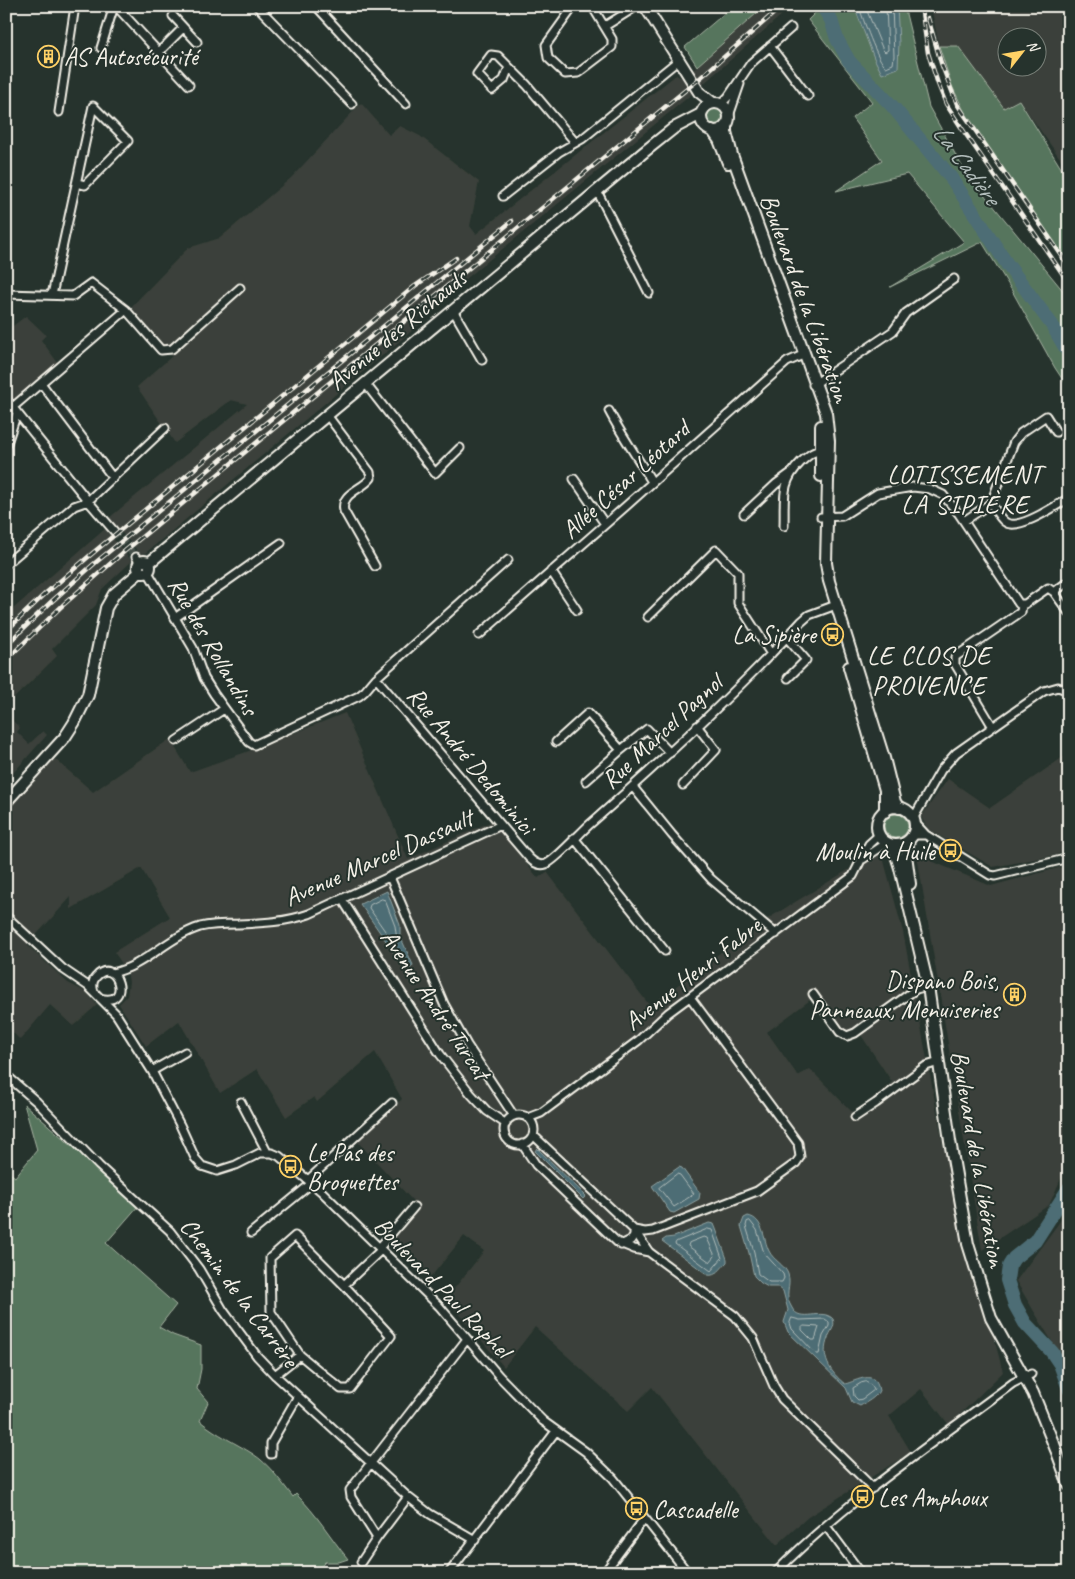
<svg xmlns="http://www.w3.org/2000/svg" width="1075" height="1579" viewBox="0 0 1075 1579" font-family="Caveat,sans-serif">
  <rect width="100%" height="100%" fill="#26332d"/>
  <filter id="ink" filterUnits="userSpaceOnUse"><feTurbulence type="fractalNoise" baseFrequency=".02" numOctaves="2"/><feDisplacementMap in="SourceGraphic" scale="10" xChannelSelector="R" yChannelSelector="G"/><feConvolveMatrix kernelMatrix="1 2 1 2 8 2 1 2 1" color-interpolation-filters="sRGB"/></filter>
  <g filter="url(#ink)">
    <path fill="#3b413a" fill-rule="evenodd" d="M765,6H778L784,13L702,85L693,70Z
      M931,6H1069V171L1019,100L1004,108L958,46H939ZM1008,38H1038V68H1008Z
      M676,75L682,78L692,94L417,319L420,324L142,556L109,518L247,404L231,400L175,443L137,387L172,356L129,309L188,248L220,238L291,178L361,103L389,135L400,126L420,136L479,182L470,226L476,234Z
      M26,316L46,335L41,340L58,363L14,402L6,392V331Z
      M105,529L132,561L102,589L96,605L52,649L57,656L6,706V615Z
      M345,713L408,859L492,821L538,878L547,872L650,1006L754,927L881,850L903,932L944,1149L1003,1372L949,1425L921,1389L889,1416L911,1452L808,1517L777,1545L652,1387L628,1411L535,1327L504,1367L446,1299L484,1251L464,1236L430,1278L387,1235L413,1201L356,1140L402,1099L375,1052L317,1102L314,1097L286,1117L257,1069L220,1093L179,1021L146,1046L119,1004L127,996L129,982L127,971L114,952L170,917L141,868L71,909V897L27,945L68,983L86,992L97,1005L73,1026L50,1005L20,1040L6,1025V808L50,759L56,760L93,792L170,739L190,772L249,751ZM817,995L846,1034L857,1029L892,1082L854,1114L810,1069L798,1076L767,1032Z
      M10,718L20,728L17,732L29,744L43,731L47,735L6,781V722Z
      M1069,753V848L1057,855L993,867L928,829L921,817L948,779L990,808Z
      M917,855L991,886L1069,865V1161L1049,1205L982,1250Z
      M1069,1209V1370L1016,1281Z"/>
    <path fill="#57755d" stroke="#a6b3a2" d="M733,6H765L697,66L685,47Z
      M822,6H904L929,107L964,170L1069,298V389L1055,368L1011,289L982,242L890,287L964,242L907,174L836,191L882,160L852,118L872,102L808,20Z
      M939,46H958L1004,108L1019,100L1069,181V263L968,119L952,86Z
      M706 117a9 9 0 1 1 18 0a9 9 0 1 1-18 0Z
      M884 826a12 12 0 1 1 24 0a12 12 0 1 1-24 0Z
      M24,1104L139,1205L106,1243L176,1305L159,1327L173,1335L201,1345V1369L197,1389L208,1402L200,1421C217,1435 236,1443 253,1454C269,1464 282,1483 293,1497L296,1494C317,1514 330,1537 348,1559L339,1562H325L315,1573H6V1170L15,1177L37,1150Z"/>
    <path fill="#4d6d74" stroke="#90a2a2" d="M854,6H897L899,43L898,68L882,74L874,58Z
      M387,891L400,925V936L413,965L410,969L405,968L360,904Z
      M537,1148L586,1196L583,1199L535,1151Z
      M679,1167L682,1168L700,1193L699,1199L674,1213L670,1212L652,1186Z
      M748,1216C764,1219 763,1239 769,1251C773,1260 785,1265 788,1274C792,1286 783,1294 792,1308C800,1324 822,1307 833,1319C836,1327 830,1331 828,1338C820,1357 830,1372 845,1384C857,1381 876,1368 879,1391C875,1398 867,1402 860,1406L852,1402L846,1388L788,1332L784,1322L788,1310L783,1291L778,1287H768L761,1283L754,1276L749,1253L741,1226L744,1218Z
      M709,1223L714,1224L716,1229L727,1259V1262C721,1268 716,1277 708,1275L662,1241L666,1238L674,1237Z"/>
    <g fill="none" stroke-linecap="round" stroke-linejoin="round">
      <path stroke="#b1bcba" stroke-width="1" d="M859,6C862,17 878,62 886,67L893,64L894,56L892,6
        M865,6L883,50L885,52L888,50L886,6
        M382,899L385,900L395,926L397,940L395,942L392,941L369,908L370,905Z
        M677,1174L680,1175L694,1194L674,1207L659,1188Z
        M750,1221L757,1230L764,1253L783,1274L784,1278L782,1282H769L758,1274L754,1252L746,1226L747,1222Z
        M708,1229L712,1230L722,1258L711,1271L675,1244L676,1242Z
        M704,1237L707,1238L715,1256L710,1262L688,1246L689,1243Z
        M792,1318L800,1320L825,1319L829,1322V1326L823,1336L819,1354H816L792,1329L790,1323Z
        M804,1326L819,1327L815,1340H812L802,1330V1328Z
        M866,1382L872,1386L874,1390L862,1399L858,1400L854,1396L853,1388L861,1383Z"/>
      <path stroke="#4d6d74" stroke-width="14" d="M822,6L831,20L837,39L849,61L894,108L952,179L1007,264L1052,325L1069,354
        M1069,1188L1035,1241L1014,1258L1009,1266L1007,1280L1015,1305L1025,1323L1052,1352L1060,1364L1069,1389"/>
      <path stroke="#455049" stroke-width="7" stroke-dasharray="7 3.5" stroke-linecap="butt" d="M114,531L136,557"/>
      <defs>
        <path id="street" d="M116,6L189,85
          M257,6L352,104
          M316,6L406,104
          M574,6L546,45L548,58L565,74L578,73L612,47V39L592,6
          M173,16L197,42
          M605,26L637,6
          M770,46L808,96
          M101,48L114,6
          M159,52L183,28
          M509,67L504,80L492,90L477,74L491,55L498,56L527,85L575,142
          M721,104L728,97L751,63L791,28
          M59,112L75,6
          M729,116L740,84
          M597,191L649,293
          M503,196L559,152L582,139L680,59
          M6,294L73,296L91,283L126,310L161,350L172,349L240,288
          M52,295L93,106L128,141L85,185L77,183
          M453,310L482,360
          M41,383L113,478
          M365,383L435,473L460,448
          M813,385L893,331L906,313L954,279
          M6,399L88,501L114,531
          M13,407L126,310
          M609,411C622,436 638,458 652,482
          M327,415L370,472L371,478C362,490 340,493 344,511L375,566
          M6,446L17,413
          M574,479L605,524
          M991,503C995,509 999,518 1005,522C1018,532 1057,505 1069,498
          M744,514L776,484L791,473
          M821,517L842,516L878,493L913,487L930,489L943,495L959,514L1019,604H1022
          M964,521L991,503L1014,442L1021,433L1046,416L1056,432
          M784,526C785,498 780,483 801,462C809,455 814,450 825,450
          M136,557L140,563
          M6,564L74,506L88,501L165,428
          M551,571L577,610
          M148,572L193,648L204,678L214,694L249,742L254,745L359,696L365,691L376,678L508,560
          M1054,592L1069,613
          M648,617L716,550L738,573V603L771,654
          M175,618L281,543
          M479,635L626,506L787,362L805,354
          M787,638L806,660L788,678
          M376,678L529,858C534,863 540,866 546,864C556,860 579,834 589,825C662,761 735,694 801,622L809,615L836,605
          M993,727L955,664V657L1021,612L1022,604H1025L1048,588L1054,592L1069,581
          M176,741L224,709
          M556,742L588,713L621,750L647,729L670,753
          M586,781L621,750
          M683,785L716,750L697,726
          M633,787L672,835L711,879L776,934
          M913,819L941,770L956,753L1044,691L1058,687L1069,691
          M915,823L926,835L990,875L995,876L1069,858
          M912,835H926
          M574,838L665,951
          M863,859L887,843
          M390,877L444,1004L467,1045L514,1116
          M342,899L440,1054L471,1094L487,1111L506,1124
          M6,916L63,969L88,986L116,1014L152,1071L180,1125L195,1158L202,1166L217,1171L236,1165L260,1153H272L279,1156L321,1191L439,1306L499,1376L543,1421L586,1452L613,1478L688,1573
          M112,973C145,966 168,937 200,927C212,924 225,924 238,924C263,923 286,922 309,914L501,825
          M94,992C92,986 92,981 96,977C116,954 134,1008 100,998
          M813,994L840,1032L847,1036L855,1033L916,989L928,986
          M152,1071L185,1052
          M6,1075L37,1102L99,1166L170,1231L199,1269L223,1310L257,1356L275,1375L408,1497L430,1514L475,1540
          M241,1102L267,1152
          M504 1130a15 15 0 1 1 30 0a15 15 0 1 1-30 0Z
          M855,1117L876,1103L926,1066L939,1062
          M528,1118L541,1113L639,1040L668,1013L853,876L869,844L879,835
          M533,1135L634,1230L649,1252L735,1316L753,1338L774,1386L782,1399L873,1488
          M522,1144L536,1165L617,1242L634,1249L649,1252
          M308,1180L392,1103
          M251,1233L312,1183
          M621,1245L631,1240L634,1235V1230L645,1232L653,1231L757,1191L796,1163L800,1157L798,1143L690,997
          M380,1247L414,1207
          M300,1355L341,1389H350L391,1336L344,1285
          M275,1375L300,1355L271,1312L270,1258L295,1236L344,1285L381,1250
          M271,1454V1443L298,1396
          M408,1497L377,1538L351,1497L350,1490L467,1339
          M826,1526L861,1573
          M361,1562L377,1538
          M449,1573L556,1431
          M604,1573L644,1519
          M775,1573C845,1502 933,1443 1013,1383L1031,1374"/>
        <path id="secondary" d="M645,6L699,92L713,103
          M701 117a14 14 0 1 1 28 0a14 14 0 1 1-28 0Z
          M726,125V132L732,155L826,413L829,441L826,563L829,581L884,758L895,802L899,808
          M712,130L719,140L728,163
          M821,476V426
          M138 567a6 6 0 1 1 12 0a6 6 0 1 1-12 0Z
          M149,563L644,152L674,128L701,114
          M849,667L885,790V812
          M6,802L65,737L74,723L88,695L106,608L114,594L140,572
          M877 826a19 19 0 1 1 38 0a19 19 0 1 1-38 0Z
          M909,840L906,855L910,884
          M890,844L895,852L900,868L928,986L950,1141L968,1244L991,1318L1033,1393L1056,1450
          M1054,1444L1069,1485"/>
      </defs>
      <use href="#street" stroke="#f4f1e8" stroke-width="11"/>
      <use href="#secondary" stroke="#f4f1e8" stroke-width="14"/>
      <use href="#street" stroke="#26332d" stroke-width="7"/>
      <use href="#secondary" stroke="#26332d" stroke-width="10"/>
      <defs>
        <path id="rail" d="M921,6L928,53L938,84L946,104L965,133L1069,283
          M928,18L941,63L957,104L1069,266
          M6,631L46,593L94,552L415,286L456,258
          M6,645L51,602L95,563L512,221
          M6,660L63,605L126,550L699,79L782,6"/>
      </defs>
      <use href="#rail" stroke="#f4f1e8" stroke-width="4.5"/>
      <use href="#rail" stroke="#26332d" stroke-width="2.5" stroke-dasharray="8" stroke-linecap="butt"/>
    </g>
  </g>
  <defs>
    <symbol id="building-ring" viewBox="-11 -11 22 22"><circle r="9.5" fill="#26332d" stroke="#ffd166" stroke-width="1.5"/><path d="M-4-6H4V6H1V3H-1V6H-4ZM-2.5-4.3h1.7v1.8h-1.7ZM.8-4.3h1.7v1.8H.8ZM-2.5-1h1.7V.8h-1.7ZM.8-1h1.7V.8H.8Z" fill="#ffd166"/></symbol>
    <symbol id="bus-ring" viewBox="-11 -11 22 22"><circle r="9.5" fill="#26332d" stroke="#ffd166" stroke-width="1.5"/><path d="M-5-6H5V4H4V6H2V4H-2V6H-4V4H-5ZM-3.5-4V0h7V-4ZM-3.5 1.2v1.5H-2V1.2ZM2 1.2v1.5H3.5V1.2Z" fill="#ffd166"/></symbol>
  </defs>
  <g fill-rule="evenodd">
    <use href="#building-ring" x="36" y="44" width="25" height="25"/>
    <use href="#bus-ring" x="820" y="622" width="25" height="25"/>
    <use href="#bus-ring" x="938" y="838" width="25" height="25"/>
    <use href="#building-ring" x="1002" y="982" width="25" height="25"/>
    <use href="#bus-ring" x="278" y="1154" width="25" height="25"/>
    <use href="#bus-ring" x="850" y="1484" width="25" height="25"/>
    <use href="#bus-ring" x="624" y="1496" width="25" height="25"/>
  </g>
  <g text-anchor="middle" stroke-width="4" stroke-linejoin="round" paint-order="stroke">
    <g font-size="25" fill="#f4f1e8" stroke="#26332d" text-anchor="start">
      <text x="64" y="65">AS Autosécurité</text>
      <text x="816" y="643" text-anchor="end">La Sipière</text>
      <text x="935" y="860" text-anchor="end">Moulin à Huile</text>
      <text x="999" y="989" text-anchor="end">Dispano Bois,<tspan x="999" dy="29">Panneaux, Menuiseries</tspan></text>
      <text x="307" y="1161">Le Pas des<tspan x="307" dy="29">Broquettes</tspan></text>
      <text x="878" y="1506">Les Amphoux</text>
      <text x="653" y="1518">Cascadelle</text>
    </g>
    <g font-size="25" fill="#f4f1e8" stroke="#26332d">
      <text transform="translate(806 298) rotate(70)" y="9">Boulevard de la Libération</text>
      <text transform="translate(397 329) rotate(-40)" y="9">Avenue des Richauds</text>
      <text transform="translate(625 479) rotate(-42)" y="9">Allée César Léotard</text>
      <text transform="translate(214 646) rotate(60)" y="9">Rue des Rollandins</text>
      <text transform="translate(661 731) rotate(-43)" y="9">Rue Marcel Pagnol</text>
      <text transform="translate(472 760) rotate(50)" y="9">Rue André Dedominici</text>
      <text transform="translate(378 857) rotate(-24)" y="9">Avenue Marcel Dassault</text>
      <text transform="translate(692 973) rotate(-38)" y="9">Avenue Henri Fabre</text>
      <text transform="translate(436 1004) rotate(56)" y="9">Avenue André Turcat</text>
      <text transform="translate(979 1159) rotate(80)" y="9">Boulevard de la Libération</text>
      <text transform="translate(443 1287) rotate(46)" y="9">Boulevard Paul Raphel</text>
      <text transform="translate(240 1292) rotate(53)" y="9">Chemin de la Carrère</text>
    </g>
    <g font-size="26" font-style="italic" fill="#b1bcba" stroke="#26332d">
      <text transform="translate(967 164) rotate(53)" y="9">La Cadière</text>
    </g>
    <g font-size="26" letter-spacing="1" fill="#f4f1e8" stroke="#26332d">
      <text x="965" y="483">LOTISSEMENT<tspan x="965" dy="30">LA SIPIÈRE</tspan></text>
      <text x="929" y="664">LE CLOS DE<tspan x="929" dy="30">PROVENCE</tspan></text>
    </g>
  </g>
  <rect width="1075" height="1579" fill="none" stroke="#26332d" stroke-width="25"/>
  <rect x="12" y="12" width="1050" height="1554" fill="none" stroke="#f4f1e8" stroke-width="2" filter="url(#ink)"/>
  <g transform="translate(1022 52) rotate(59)"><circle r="24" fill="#26332d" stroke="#787f78"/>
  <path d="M0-4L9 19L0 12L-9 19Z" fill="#ffd166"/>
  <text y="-8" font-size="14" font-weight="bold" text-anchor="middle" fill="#f4f1e8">N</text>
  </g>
</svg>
